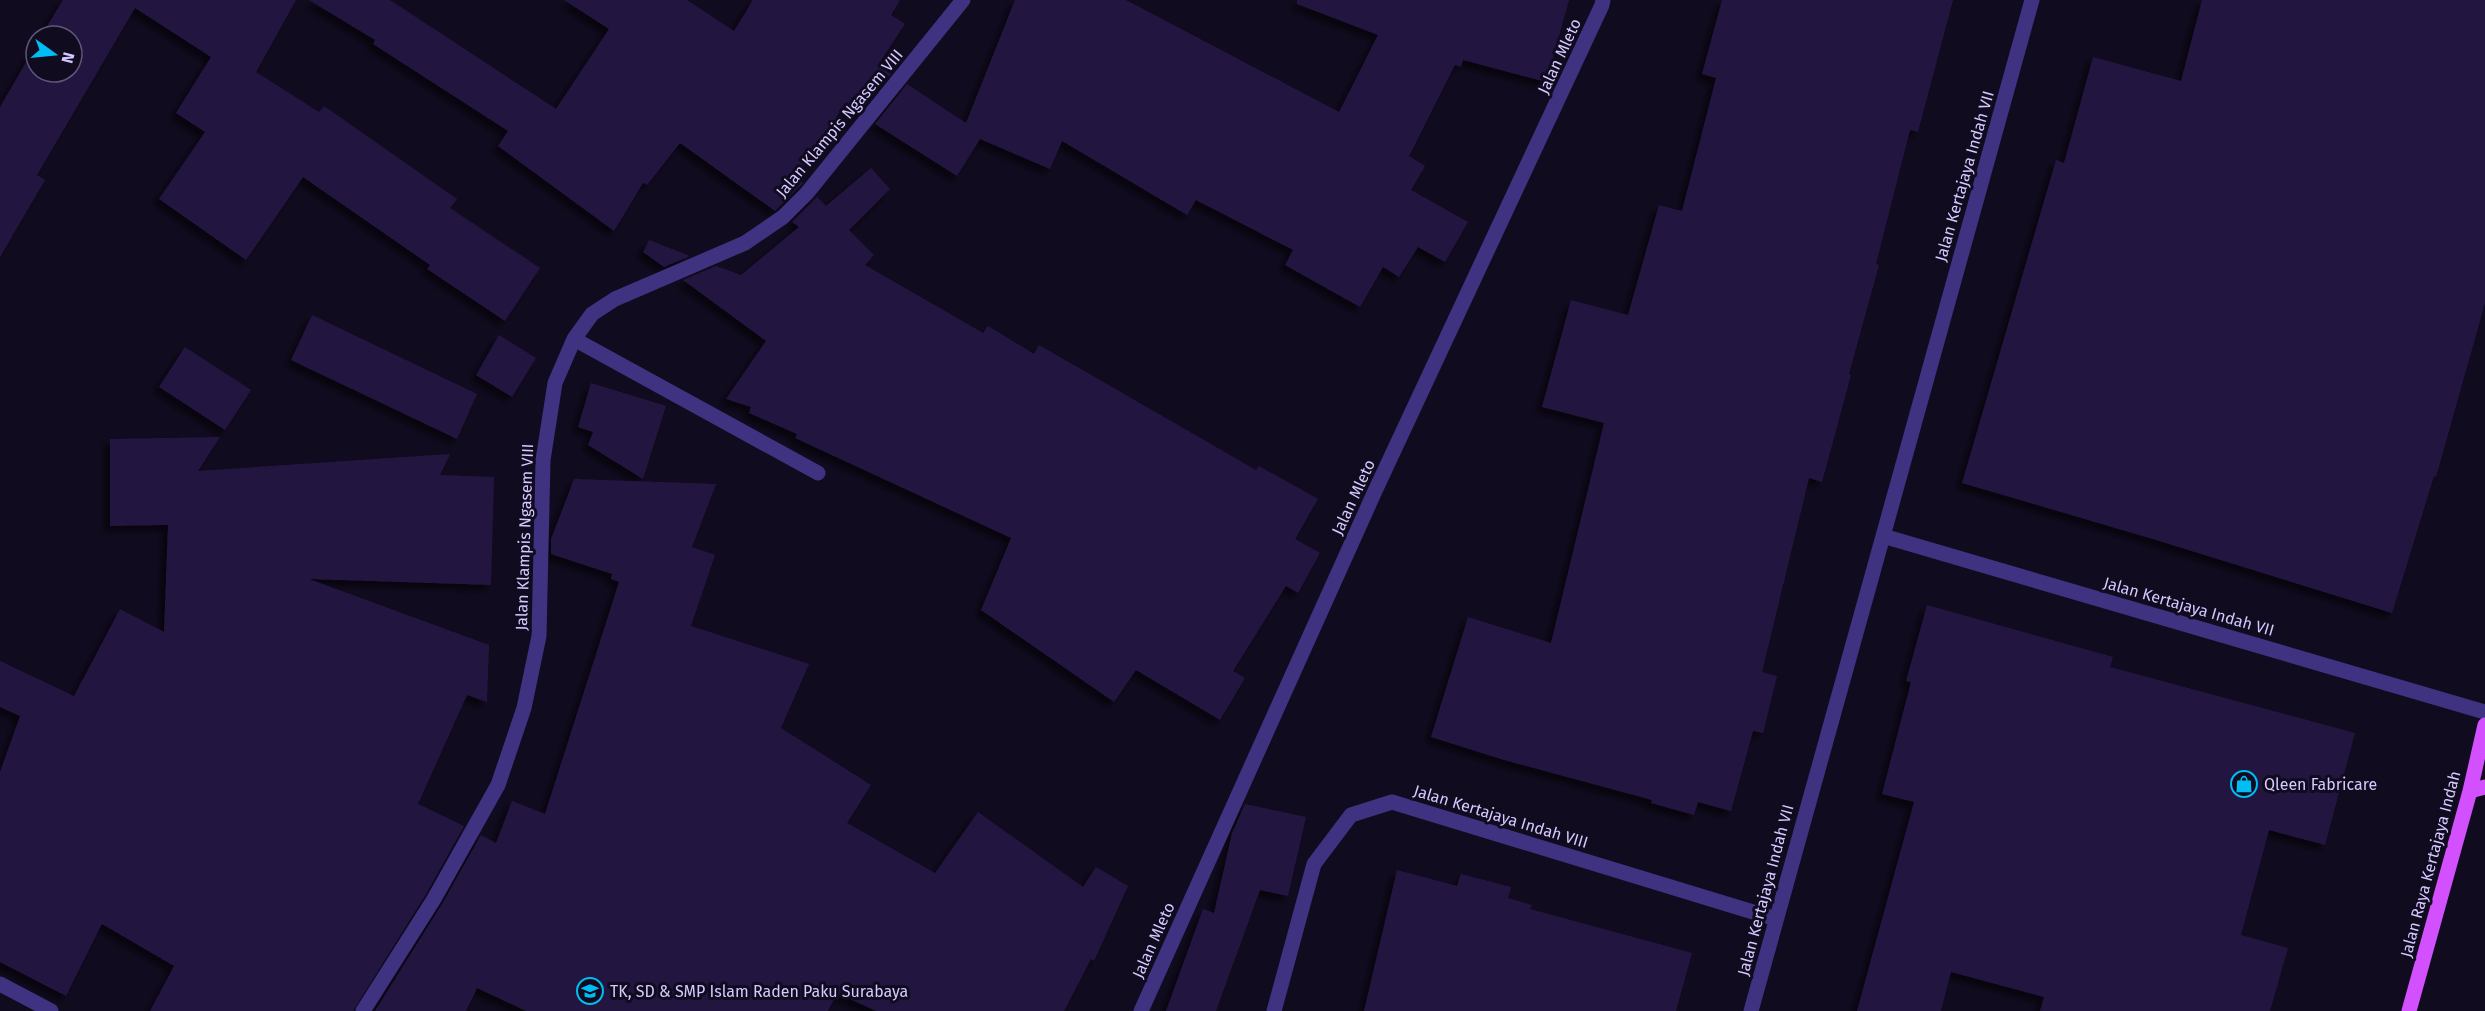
<svg xmlns="http://www.w3.org/2000/svg" width="2485" height="1011" viewBox="0 0 2485 1011" font-family="'Fira Sans',sans-serif">
  <defs>
    <filter id="shadow"><feDropShadow dx="-5.5" dy="5.5" stdDeviation="3" flood-color="#0009"/></filter>
  </defs>
  <rect width="100%" height="100%" fill="#110b1f"/>
  <path fill="#241641" filter="url(#shadow)" d="M63,0H296L256,72L319,112L324,106L457,199L450,208L540,268L505,321L427,269L430,265L303,177L246,260L159,199L205,132L176,113L211,57L135,8L37,175L45,180L0,257V107L36,45V72H72V36H41Z
    M309,0H390L556,109L609,29L564,0H687L734,31L753,0H900L891,15L905,24L878,65L891,74L859,113L845,104L797,177L803,183L775,211L680,143L647,185L643,183L614,231L498,146L508,131L373,44L375,40Z
    M1015,0H1126L1339,112L1378,35L1297,4V0H1569L1546,82L1463,60L1461,67L1455,65L1409,156L1425,166L1411,190L1468,222L1445,262L1418,247L1399,277L1383,267L1360,307L1285,265L1293,250L1196,200L1187,215L1062,141L1050,169L980,139L957,176L875,124L907,84L966,123Z
    M1722,0H1953L1918,132L1910,130L1876,264L1879,265L1849,374L1851,375L1822,482L1809,478L1762,672L1777,676L1763,733L1753,731L1731,811L1698,802L1694,815L1651,803L1652,800L1504,760L1431,737L1468,617L1551,643L1604,423L1542,407L1571,300L1628,315L1659,205L1682,211L1716,78L1702,74Z
    M2202,0H2485V303L2436,477L2434,476L2392,613L2156,540L1962,483L2056,160L2064,163L2093,57L2181,81Z
    M871,168L890,189L849,230L874,255L865,265L983,333L988,326L1034,354L1039,345L1256,470L1259,466L1318,499L1295,539L1320,553L1298,593L1286,586L1233,671L1245,678L1220,720L1136,670L1114,702L981,610L1011,538L795,438L797,434L749,413L751,407L726,399L766,341L683,280L716,266L741,275L799,227L792,222L817,197L826,206Z
    M649,240L690,256L664,267L643,252Z
    M312,315L477,394L457,439L291,360Z
    M499,335L536,358L512,397L476,375Z
    M185,347L251,390L225,430L159,387Z
    M591,383L666,406L643,479L588,445L593,432L578,427Z
    M220,437L198,471L450,454L440,475L494,477L491,585L309,579L489,645L487,702L467,695L418,804L464,826L426,894L353,1011H150L174,966L102,924L66,996L0,962V772L20,716L0,707V661L74,696L120,609L164,632L168,525L110,526V439Z
    M574,479L716,484L692,547L715,555L691,626L809,664L781,728L871,785L847,823L935,873L978,812L1083,887L1096,867L1128,886L1094,961L1091,959L1064,1011H876L837,993L828,1011H526L477,988L466,1011H375L442,904L481,835L496,843L512,801L545,814L619,582L611,579L612,574L551,554V539Z
    M1927,605L2113,657L2110,667L2355,733L2325,845L2269,830L2241,935L2288,948L2270,1011H2040L2044,997L1951,972L1941,1011H1857L1914,802L1882,794L1911,682L1906,681Z
    M1245,804L1306,817L1288,896L1260,890L1216,1011H1166L1203,909L1214,913L1232,833Z
    M1397,870L1457,886L1461,874L1511,887L1508,898L1532,905L1530,909L1692,953L1676,1011H1364Z"/>
  <g fill="none" stroke-linecap="round" stroke-linejoin="round">
    <path stroke="#3f3381" stroke-width="15" d="M574,339L818,473
      M1883,536L2485,712
      M0,984L51,1011
      M363,1011L434,899L498,785L524,708L539,636L543,460L555,383L574,339L592,314L615,299L745,243L783,217L807,193L963,0
      M1141,1011L1375,491L1602,5L1603,0
      M1274,1011L1314,864L1351,815L1392,802L1776,919
      M1751,1011L2032,0"/>
    <path stroke="#d350ff" stroke-width="15" d="M2470,791L2485,787
      M2409,1011L2470,791L2485,725"/>
  </g>
  <defs>
    <symbol id="shop-ring" viewBox="-11 -11 22 22"><circle r="9.5" fill="#110b1f" stroke="#00bdf4" stroke-width="1.5"/><path d="M-5-2.5h2.3a2.7 3.5 0 0 1 5.4 0H5L5.5 6h-11ZM-1.5-2.5h3a1.5 2.3 0 0 0-3 0Z" fill="#00bdf4"/></symbol>
    <symbol id="school-ring" viewBox="-11 -11 22 22"><circle r="9.5" fill="#110b1f" stroke="#00bdf4" stroke-width="1.5"/><path d="M0-5L7-2L0 1L-7-2ZM-4 1L0 2.5L4 1V4Q0 6-4 4Z" fill="#00bdf4"/></symbol>
  </defs>
  <g fill-rule="evenodd">
    <use href="#shop-ring" x="2229" y="769" width="30" height="30"/>
    <use href="#school-ring" x="575" y="976" width="30" height="30"/>
  </g>
  <g text-anchor="middle" stroke-width="6" stroke-linejoin="round" paint-order="stroke">
    <g font-size="16" fill="#d5c9ff" stroke="#110b1f">
      <text transform="translate(1559 56) rotate(-65)" y="6">Jalan Mleto</text>
      <text transform="translate(839 123) rotate(-50)" y="6">Jalan Klampis Ngasem VIII</text>
      <text transform="translate(1964 176) rotate(-74)" y="6">Jalan Kertajaya Indah VII</text>
      <text transform="translate(1353 497) rotate(-65)" y="6">Jalan Mleto</text>
      <text transform="translate(524 537) rotate(-88)" y="6">Jalan Klampis Ngasem VIII</text>
      <text transform="translate(2189 606) rotate(16)" y="6">Jalan Kertajaya Indah VII</text>
      <text transform="translate(1501 816) rotate(17)" y="6">Jalan Kertajaya Indah VIII</text>
      <text transform="translate(2430 864) rotate(-75)" y="6">Jalan Raya Kertajaya Indah</text>
      <text transform="translate(1765 890) rotate(-75)" y="6">Jalan Kertajaya Indah VII</text>
      <text transform="translate(1153 940) rotate(-66)" y="6">Jalan Mleto</text>
    </g>
    <g font-size="16" fill="#d5c9ff" stroke="#110b1f" text-anchor="start">
      <text x="2264" y="790">Qleen Fabricare</text>
      <text x="610" y="997">TK, SD &amp; SMP Islam Raden Paku Surabaya</text>
    </g>
  </g>
  <g transform="translate(54 54) rotate(105)"><circle r="28" fill="#110b1f" stroke="#5f5779" stroke-width="1.5"/>
  <path d="M0-4.5L10 22L0 15L-10 22Z" fill="#00bdf4"/>
  <text y="-9" font-size="16" font-weight="bold" text-anchor="middle" fill="#d5c9ff">N</text>
  </g>
</svg>
